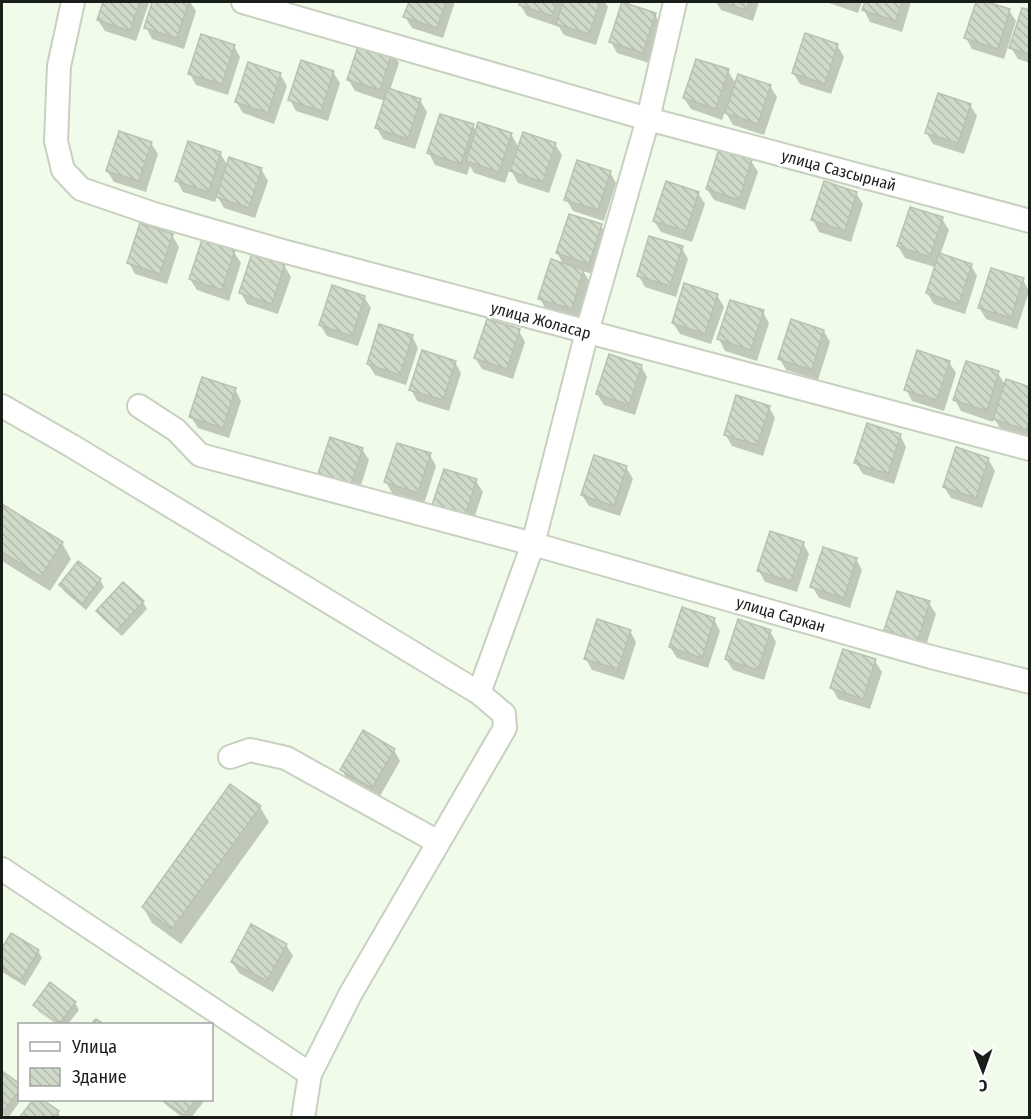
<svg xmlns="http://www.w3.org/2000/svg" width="1031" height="1119" viewBox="0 0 1031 1119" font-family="'Fira Sans Condensed',sans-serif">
  <defs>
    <pattern id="building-back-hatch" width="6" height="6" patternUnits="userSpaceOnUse" patternTransform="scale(1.5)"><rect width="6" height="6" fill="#d0dac9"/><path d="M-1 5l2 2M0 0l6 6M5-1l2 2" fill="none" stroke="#b2bbac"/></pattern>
  </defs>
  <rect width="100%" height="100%" fill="#f1fbe9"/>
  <path fill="#0003" d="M104,2H147L149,3L136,41L105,31L98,20Z
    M154,2H190L196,11L184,49L152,39L146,27Z
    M410,2H455L443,38L412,28L405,17Z
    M522,2H605L608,7L596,45L564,35L559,27L527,16L520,5Z
    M716,2H759L753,21L721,10Z
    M826,2H862L858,13Z
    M867,2H911L902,32L870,22L864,10Z
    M978,2L1009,10L1016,21L1004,59L972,49L966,38Z
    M1030,12V63L1018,59L1011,48Z
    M655,14L661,26L649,63L617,53L611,42Z
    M837,45L844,57L831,94L800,84L793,73Z
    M234,46L240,57L228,95L196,85L190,74Z
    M392,52L399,63L390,90L420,100L427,112L415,149L383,139L377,128L385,101L355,91L348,79Z
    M728,71L736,84L770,86L777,97L764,135L733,125L725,111L722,120L691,109L684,98Z
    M333,72L340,83L328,121L296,111L290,100Z
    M280,74L287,86L274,124L243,113L236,102Z
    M970,105L977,116L964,154L933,144L926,132Z
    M473,126L477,133L511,134L519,148L555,144L562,155L549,193L518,183L510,168L505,183L474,173L470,166L467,175L435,165L429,153Z
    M151,143L158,154L146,192L114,182L107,171Z
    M220,153L228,166L261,169L268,181L255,218L224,208L217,196L215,202L183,192L177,181Z
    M751,161L758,172L745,210L714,200L707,189Z
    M610,172L616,183L604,221L573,211L566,199Z
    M698,193L705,204L692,242L661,232L654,221Z
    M856,193L863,204L851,242L819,232L813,220Z
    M942,219L949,230L940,255L971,265L977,276L965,314L934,304L927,293L935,267L905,258L898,246Z
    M601,226L608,237L595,275L583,271L590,282L578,320L546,310L540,298L564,265L557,253Z
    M172,235L179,247L167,284L135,274L129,263Z
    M682,248L688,259L676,297L645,287L638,275Z
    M234,252L241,263L229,301L197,290L190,279Z
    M284,265L291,277L278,314L247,304L241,293Z
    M1023,280L1029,291L1017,329L986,319L979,307Z
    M717,295L724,307L711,344L680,334L673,323Z
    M364,297L371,308L358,346L327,336L320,325Z
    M763,312L769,323L757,361L725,351L719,339Z
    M519,331L525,342L513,379L482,369L475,358Z
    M824,331L830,342L818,380L786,370L780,359Z
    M412,336L418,348L406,385L375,375L368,364Z
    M455,362L461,373L449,411L417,401L411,389Z
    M949,362L956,373L944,411L912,401L906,389Z
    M641,366L647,377L635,415L604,405L597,394Z
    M998,373L1005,385L1030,388V439L1001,430L994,418L993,422L961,411L955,400Z
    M235,389L241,401L229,438L198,428L191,417Z
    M769,407L775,418L763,456L732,446L725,434Z
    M900,435L906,447L894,484L863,474L856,463Z
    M362,449L369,460L357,498L325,488Z
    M430,455L436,466L424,504L392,493L386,482Z
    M988,459L995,471L982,508L951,498L944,487Z
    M626,467L633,479L620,516L589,506L582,495Z
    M445,470L476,481L483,492L470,530Z
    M2,506L62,543L71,559L50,591L2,561Z
    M803,543L809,554L797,592L765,582L759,571Z
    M856,559L862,570L850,608L819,598L812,586Z
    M100,580L104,587L86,610L65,592L60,585Z
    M143,602L147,609L122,636L102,618L98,611Z
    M929,603L936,614L924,652L892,641L886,630Z
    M714,619L720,631L708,668L677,658L670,647Z
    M630,631L636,642L624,680L592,670L586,659Z
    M770,631L776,642L764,680L733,670L726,659Z
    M875,661L882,672L870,709L838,699L832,688Z
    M394,750L400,761L379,798L348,781L342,770Z
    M260,807L269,822L181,944L152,923L143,907Z
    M11,935L38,951L42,958L25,986L2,972V950Z
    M286,945L293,956L273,992L239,973L232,962Z
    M75,1003L79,1010L68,1024H62L39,1007V1011L57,1024H56L39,1012L35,1005Z
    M2,1072L20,1086V1100H21L8,1118L2,1114Z
    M34,1100H41L58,1112L61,1118H21Z
    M162,1100H205L191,1118H183L165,1104Z"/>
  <path fill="url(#building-back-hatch)" stroke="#b9c2b1" stroke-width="1.5" d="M103,2H140L130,31L97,20Z
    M152,2H189L177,38L144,28Z
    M409,2H446L437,28L403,17Z
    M520,2H557L552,16L519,5Z
    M563,2H600L589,34L556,24Z
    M622,2L656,13L643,53L609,42Z
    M720,2H749L747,10Z
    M865,2H902L896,21L862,10Z
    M976,2H987L1010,9L998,49L964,38Z
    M1022,8L1030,10V54L1009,48Z
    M805,33L838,44L825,84L792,73Z
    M201,34L235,45L222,84L188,74Z
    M360,40L393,50L380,90L347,80Z
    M696,59L729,69L716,109L683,98Z
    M301,60L334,71L321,111L288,100Z
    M248,62L281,73L268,113L235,102Z
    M738,74L771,85L758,124L725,113Z
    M388,88L421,99L408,139L375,128Z
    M938,93L971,104L958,143L925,133Z
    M440,114L474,124L461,164L427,153Z
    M478,122L512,133L499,172L466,161Z
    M119,131L152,142L139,181L106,171Z
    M523,132L556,143L543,182L510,171Z
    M188,141L221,152L209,192L175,181Z
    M719,149L752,160L739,200L706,189Z
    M229,157L262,168L249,208L216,197Z
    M577,160L611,171L598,210L564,200Z
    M666,181L699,192L686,231L653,221Z
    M824,181L857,192L845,231L811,220Z
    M910,207L943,217L930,257L897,246Z
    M569,214L602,224L589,264L556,253Z
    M140,223L173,234L160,274L127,263Z
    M649,236L683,246L670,286L637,276Z
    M202,240L235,250L222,290L189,279Z
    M252,253L285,264L272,304L239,293Z
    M939,253L972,264L959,304L926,293Z
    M551,259L584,270L572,309L538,299Z
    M991,268L1024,278L1011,318L978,308Z
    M684,283L718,294L705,334L672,323Z
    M332,285L365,296L352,336L319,325Z
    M730,300L764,310L751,350L717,339Z
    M487,319L520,329L507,369L474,358Z
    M791,319L824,330L812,370L778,359Z
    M379,324L413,335L400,375L367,364Z
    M422,350L456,361L443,400L409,390Z
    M917,350L950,361L937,400L904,390Z
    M609,354L642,365L629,405L596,394Z
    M966,361L999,371L987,411L953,400Z
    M202,377L236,388L223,428L189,417Z
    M1006,379L1030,387V419L1026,430L993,419Z
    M736,395L770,406L757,445L724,435Z
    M867,423L901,434L888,474L854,463Z
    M330,437L363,448L350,487L317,477Z
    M397,443L431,453L418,493L384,482Z
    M956,447L989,458L976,498L943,487Z
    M594,455L627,466L614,506L581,495Z
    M444,469L477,479L464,519L431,508Z
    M2,504L63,542L41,577L2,552Z
    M770,531L804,542L791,581L757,571Z
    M823,547L857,558L844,598L810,587Z
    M78,561L101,579L82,604L59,585Z
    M123,582L144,601L117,630L96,611Z
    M897,591L930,601L918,641L884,630Z
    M682,607L715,618L702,658L669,647Z
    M597,619L631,630L618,669L584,659Z
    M738,619L771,630L758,670L725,659Z
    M843,649L876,659L863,699L830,688Z
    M363,730L395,749L372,788L340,770Z
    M230,784L261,806L172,929L142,907Z
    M251,924L287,944L267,981L231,962Z
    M11,933L39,950L21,980L2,968V948Z
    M50,982L76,1002L59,1024L33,1005Z
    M96,1019L104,1024H91Z
    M2,1071L20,1084V1090L3,1112Z
    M33,1100H43L59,1111L54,1118H19Z
    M163,1100H196L184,1115Z"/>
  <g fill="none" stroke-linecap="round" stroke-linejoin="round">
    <defs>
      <path id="minor" d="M73,2L59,66L56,141L63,170L81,189L154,214L279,250L1030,449
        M243,2L648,119L1030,221
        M2,406L72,446L479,693L533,544L587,332L648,119L675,2
        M139,406L176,430L200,455L533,544L931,657L1030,682
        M230,757L250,750L286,758L438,842
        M2,869L310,1074
        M303,1118L310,1074L351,993L505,728L504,714L479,693"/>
    </defs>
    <use href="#minor" stroke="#c8d1c0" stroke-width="26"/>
    <use href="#minor" stroke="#fff" stroke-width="22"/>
  </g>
  <g text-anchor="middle" stroke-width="5" stroke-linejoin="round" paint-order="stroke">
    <g font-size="16" fill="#1a1e18" stroke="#fff">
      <text transform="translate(839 170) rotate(15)" y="6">улица Сазсырнай</text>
      <text transform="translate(541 320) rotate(15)" y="6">улица Жоласар</text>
      <text transform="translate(781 614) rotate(16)" y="6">улица Саркан</text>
    </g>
  </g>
  <rect width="1031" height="1119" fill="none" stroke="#1a1e18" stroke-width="6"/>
  <rect x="18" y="1023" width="195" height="78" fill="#ffffff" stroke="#a3a5a3" stroke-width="1.5"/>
  <rect x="30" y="1042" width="30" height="9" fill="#ffffff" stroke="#a3a5a3" stroke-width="1.5"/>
  <text x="72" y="1053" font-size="18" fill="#1a1e18">Улица</text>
  <rect x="30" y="1068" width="30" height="18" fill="url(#building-back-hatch)" stroke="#a3a5a3" stroke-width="1.5"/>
  <text x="72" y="1083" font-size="18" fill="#1a1e18">Здание</text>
  <g transform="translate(983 1071) rotate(179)" stroke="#ffffff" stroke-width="4.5" paint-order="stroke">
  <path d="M0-4.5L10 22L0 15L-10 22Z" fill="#1a1e18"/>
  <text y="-9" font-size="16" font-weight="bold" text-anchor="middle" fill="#1a1e18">С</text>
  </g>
</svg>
